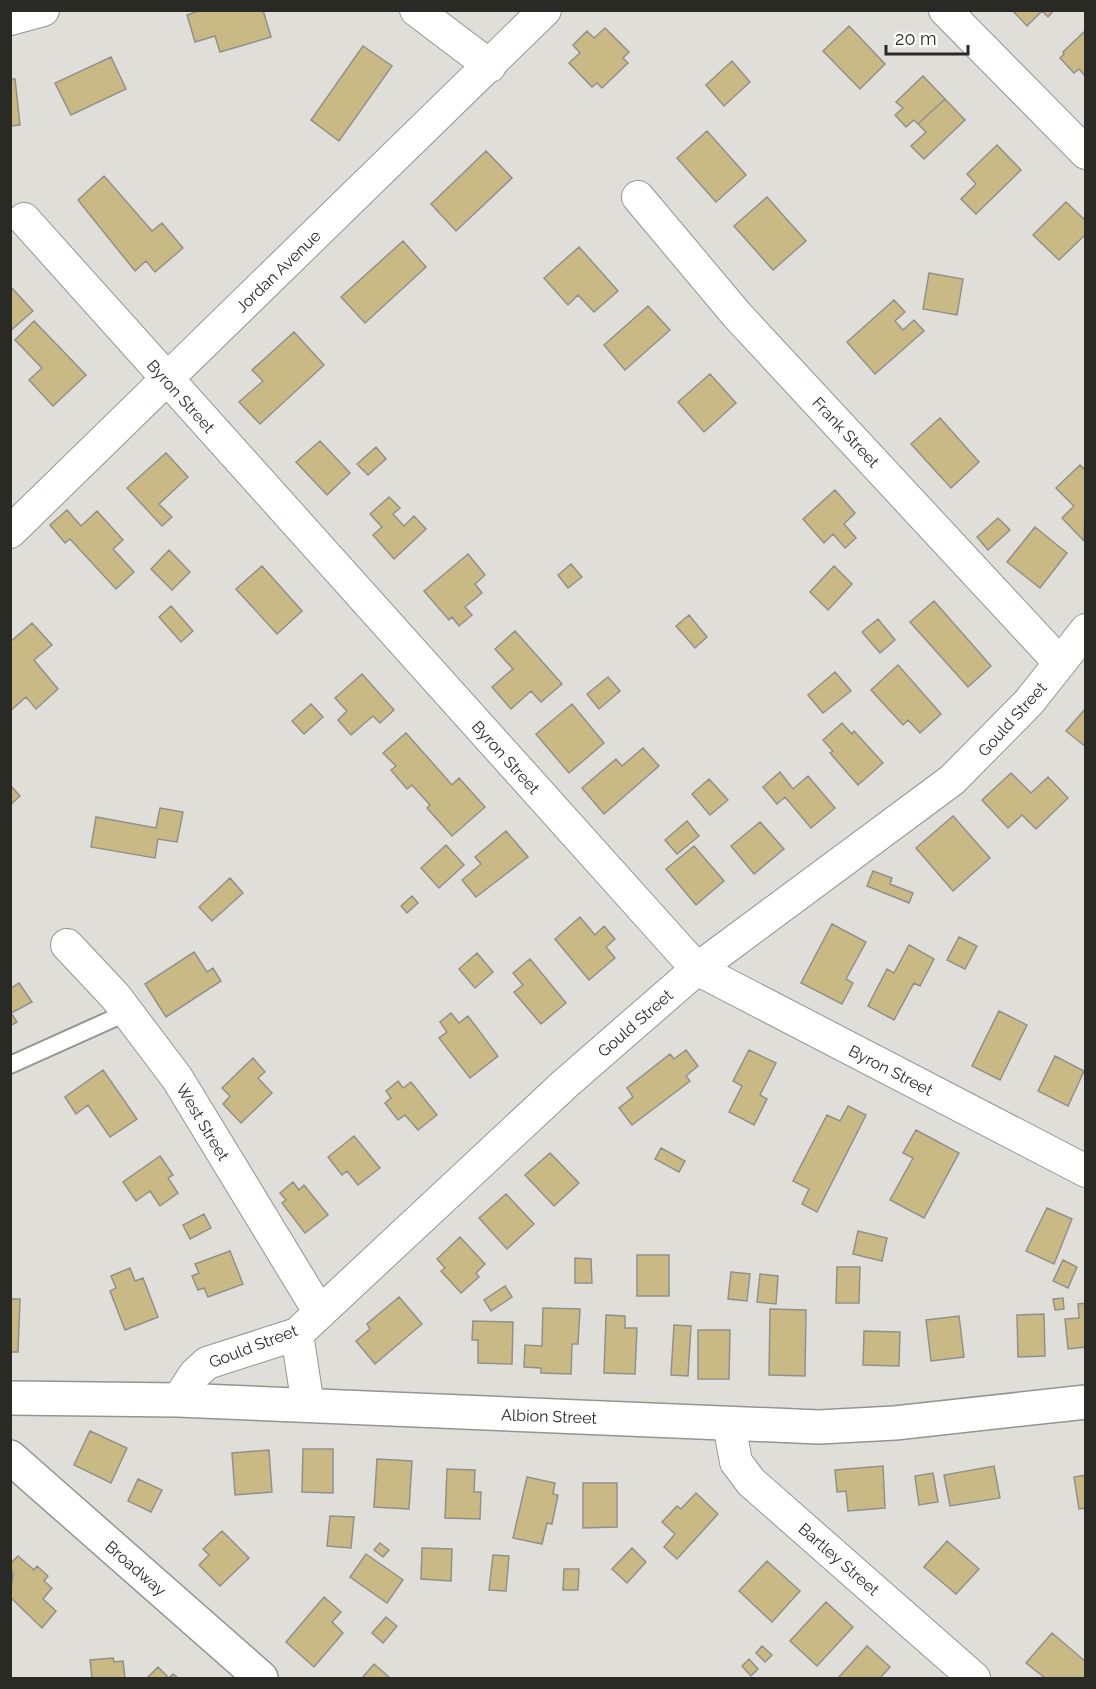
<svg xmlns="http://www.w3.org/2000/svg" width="1096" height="1689" viewBox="0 0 1096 1689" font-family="Raleway,sans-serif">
  <rect width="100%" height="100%" fill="#e0ded8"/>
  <path fill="#c9b984" stroke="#92908a" stroke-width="1.5" d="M201,10H263L271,37L220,52L215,36L195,42L187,15Z
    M1012,10H1054L1048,17L1042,11L1027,26Z
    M849,26L885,64L860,89L823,51Z
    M605,28L629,52L623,58L628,63L602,88L597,83L592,87L569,63L580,53L573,45L587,31L594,38Z
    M1086,30V76H1085L1079,69L1074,73L1060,58L1064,54L1063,52Z
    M363,46L392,66L339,141L311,120Z
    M111,57L126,89L71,115L55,83Z
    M732,61L750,82L724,106L706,85Z
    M923,76L945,99L918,124L914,120L906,127L895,115L903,108L896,102Z
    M10,79H15L20,125L10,126Z
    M945,99L965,120L924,159L911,146L926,132L918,124Z
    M707,131L746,175L716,202L677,158Z
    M997,145L1021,170L976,214L961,199L976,184L967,174Z
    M486,151L512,178L456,231L431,204Z
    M104,176L152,231L162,223L183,248L155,272L146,261L135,271L78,200Z
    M767,197L806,241L773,270L734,226Z
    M1066,202L1086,221V234L1059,260L1033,235Z
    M403,241L426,267L365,323L341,297Z
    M579,247L618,291L594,312L578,295L568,305L544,278Z
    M929,273L963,279L957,315L923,309Z
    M10,286L33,311L10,331Z
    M894,300L905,312L895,321L903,330L914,320L924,331L875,374L847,342Z
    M648,306L670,330L625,370L604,345Z
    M34,321L86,375L53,406L29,380L42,368L15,340Z
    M294,332L324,365L260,424L239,402L263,381L252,370Z
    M710,374L736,403L704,432L678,402Z
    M940,418L979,462L951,488L911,444Z
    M320,441L350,473L327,495L296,462Z
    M376,447L386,459L368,475L357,464Z
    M166,453L188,477L159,504L172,517L162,526L127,488Z
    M1080,465L1086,471L1084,541L1062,518L1074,506L1056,488Z
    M835,490L855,513L844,524L856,538L845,548L833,534L824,543L803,519Z
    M389,497L400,508L393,514L404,526L414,516L426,529L394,559L373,535L382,527L370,514Z
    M67,510L81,526L97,511L123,540L113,549L134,572L116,589L70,539L65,543L50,525Z
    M998,518L1010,530L988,550L977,537Z
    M1035,527L1067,553L1040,588L1007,562Z
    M169,550L190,572L172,590L151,569Z
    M468,554L485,575L475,584L482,593L465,607L472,615L459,626L452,617L449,620L424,591Z
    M571,564L582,577L568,588L558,575Z
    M262,566L302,611L277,634L236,589Z
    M834,566L852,584L828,610L810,592Z
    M934,601L991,666L968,687L910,622Z
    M171,606L193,631L181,642L159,617Z
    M689,615L707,637L695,648L676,626Z
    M878,619L895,640L880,653L862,632Z
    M32,623L52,645L34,660L58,689L36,709L26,697L10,711V642Z
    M515,631L562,684L541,702L531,691L511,709L492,687L513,669L495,649Z
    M898,665L941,714L920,733L908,720L903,725L871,690Z
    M835,672L851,691L823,713L808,695Z
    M362,674L394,710L380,723L373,716L351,735L338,720L347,711L335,698Z
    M608,677L620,691L599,709L587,694Z
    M311,704L323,717L304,734L292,721Z
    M572,704L604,743L569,773L536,734Z
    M1086,708V747L1066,731Z
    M842,723L852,734L854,731L883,763L858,785L830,753L833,751L823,740Z
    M406,733L452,785L459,778L485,807L452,836L427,808L430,805L412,785L407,789L391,770L396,766L383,753Z
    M643,748L659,766L604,814L582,788L616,759L622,766Z
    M780,772L793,789L808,776L835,808L811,828L785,797L777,804L763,787Z
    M1011,773L1031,793L1048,777L1068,798L1036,829L1022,815L1008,828L982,800Z
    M709,779L728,800L710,815L692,794Z
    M10,785L20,796L10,805Z
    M160,808L183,812L177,842L158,839L155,858L91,847L96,817L156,828Z
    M953,816L990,858L953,891L916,848Z
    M687,821L699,836L677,854L665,840Z
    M760,822L784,849L754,874L731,846Z
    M506,831L528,857L476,897L462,880L481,864L475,857Z
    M446,845L464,865L439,888L421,868Z
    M694,846L724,881L696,905L666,869Z
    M873,871L892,878L890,884L913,893L909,903L867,886Z
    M230,878L243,893L212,921L199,907Z
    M412,896L418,903L407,913L401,906Z
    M580,917L595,935L604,926L615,939L606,947L615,958L589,980L555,939Z
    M832,924L866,942L846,979L853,983L842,1004L801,983Z
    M959,937L977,946L965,969L947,960Z
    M909,945L934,959L920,986L914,983L894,1020L868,1006L887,969L894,973Z
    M194,952L207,972L213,968L221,981L166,1017L145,984Z
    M477,953L493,972L475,988L459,969Z
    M530,959L566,1003L541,1024L514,992L523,985L513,973Z
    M19,983L32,1002L11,1013L17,1022L10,1026V989Z
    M999,1011L1027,1025L1000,1080L972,1066Z
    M451,1013L459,1023L468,1016L498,1056L470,1078L439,1038L447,1032L440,1022Z
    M686,1050L698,1066L686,1076L690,1081L632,1125L619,1108L633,1097L627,1088L670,1054L674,1059Z
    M749,1050L776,1063L760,1095L767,1099L754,1125L729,1112L742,1086L733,1081Z
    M1055,1056L1084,1071L1068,1106L1038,1091Z
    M253,1058L265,1072L258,1078L272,1093L241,1123L223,1104L230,1096L222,1088Z
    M103,1070L137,1119L110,1137L88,1105L76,1114L65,1097Z
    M398,1081L403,1088L411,1082L437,1115L418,1130L405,1115L398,1120L385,1103L391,1098L386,1091Z
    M848,1106L866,1115L817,1212L802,1204L809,1189L793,1181L827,1115L840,1121Z
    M916,1130L959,1153L924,1218L890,1200L913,1158L903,1153Z
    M354,1136L380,1168L358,1185L347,1171L342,1175L328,1157Z
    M661,1148L685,1161L679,1172L655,1159Z
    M550,1153L579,1183L554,1206L525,1175Z
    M160,1156L173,1175L168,1178L178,1193L160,1206L150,1191L136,1201L123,1182Z
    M293,1182L299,1190L304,1185L328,1215L305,1233L282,1203L286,1200L280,1193Z
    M506,1194L534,1224L507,1249L479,1218Z
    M1047,1208L1072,1219L1054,1264L1026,1251Z
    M204,1214L211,1228L190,1239L183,1225Z
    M858,1231L887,1238L882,1261L853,1254Z
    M460,1237L485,1264L476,1273L479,1277L461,1293L441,1271L445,1268L437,1259Z
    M230,1251L243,1284L208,1297L204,1288L198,1290L192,1276L199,1273L195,1264Z
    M637,1255H669V1296H637Z
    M575,1258L591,1259L592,1283H575Z
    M1063,1260L1077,1267L1068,1288L1053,1281Z
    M837,1267H860L859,1303H836Z
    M130,1268L135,1281L143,1278L158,1317L125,1330L110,1291L116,1288L111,1276Z
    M731,1272L750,1274L747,1301L728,1299Z
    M760,1274L778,1276L776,1304L757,1302Z
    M505,1286L512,1297L491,1311L484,1300Z
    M399,1297L422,1324L375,1364L356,1341L370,1329L367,1324Z
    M1063,1298L1064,1309L1055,1310L1053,1299Z
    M10,1299H20L18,1352H10Z
    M1086,1303V1347L1068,1349L1065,1319L1079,1318L1078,1304Z
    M543,1308L580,1309L578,1344H572L571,1374L541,1373V1368L524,1367L525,1345L542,1346Z
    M770,1309L806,1310L805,1376L769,1375Z
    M1044,1314L1045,1356L1018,1357L1017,1315Z
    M606,1315L625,1316V1328H637L635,1374L604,1373Z
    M959,1316L964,1357L931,1361L926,1320Z
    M473,1321L513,1322L512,1364L478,1363V1340H472Z
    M674,1325L691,1326L688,1376L671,1375Z
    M698,1330H730L729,1379H698Z
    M864,1331L900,1332L899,1366L863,1365Z
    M90,1431L127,1448L111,1483L74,1465Z
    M303,1449H333V1493L302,1492Z
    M269,1450L272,1492L235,1495L232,1453Z
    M377,1459L412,1461L409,1509L374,1507Z
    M883,1466L885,1508L848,1511L846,1491L837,1492L835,1470Z
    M994,1466L1000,1498L950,1506L944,1475Z
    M447,1469L475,1470L474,1492H481L480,1519L445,1518Z
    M933,1473L938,1502L919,1505L915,1476Z
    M1086,1475V1508L1079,1509L1074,1477Z
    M527,1477L555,1483L553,1494L558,1495L552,1524L547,1523L542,1544L513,1538Z
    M138,1479L162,1490L151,1512L128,1501Z
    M583,1483H617V1527L583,1528Z
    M696,1493L718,1514L677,1559L664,1547L675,1534L662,1522L677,1506L681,1509Z
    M330,1516L354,1517L351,1548L327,1546Z
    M222,1531L249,1558L220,1586L199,1565L209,1555L203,1549Z
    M947,1541L979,1569L956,1594L924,1567Z
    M380,1543L389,1550L383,1557L374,1550Z
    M422,1548L452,1549L451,1581L421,1579Z
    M632,1548L646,1562L627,1583L612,1569Z
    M366,1554L403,1580L387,1603L350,1577Z
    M493,1555L509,1556L506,1591L489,1590Z
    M18,1556L34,1570L37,1566L48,1576L44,1581L52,1588L43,1599L56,1611L42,1628L10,1597L13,1575L10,1564Z
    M767,1561L800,1591L772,1622L739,1591Z
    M564,1569H579L578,1590H563Z
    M324,1597L341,1612L332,1622L343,1633L314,1667L286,1642Z
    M826,1602L853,1627L817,1666L790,1641Z
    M386,1617L397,1626L383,1643L372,1633Z
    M1052,1633L1086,1662V1678H1045L1026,1663Z
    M762,1646L772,1655L765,1662L756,1653Z
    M867,1646L890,1667L880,1678H838Z
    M113,1658L114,1662L123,1661L125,1678H92L90,1660Z
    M749,1659L758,1669L751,1676L742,1666Z
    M374,1664L390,1678H362Z
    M158,1667L169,1678L173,1674L178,1678H147Z"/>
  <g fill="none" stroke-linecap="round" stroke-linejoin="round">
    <defs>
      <path id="lane" d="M10,1065L128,1012"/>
      <path id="street" d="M416,10L490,66
        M945,10L1086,153
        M10,19L43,10
        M638,197L737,315L1060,663
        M24,219L697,969L1086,1171
        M10,532L545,10
        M67,945L115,996L177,1078L320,1313
        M297,1334L308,1406
        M178,1400L195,1374L207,1363L297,1334L566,1083L697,969L952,780L1029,702L1086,630
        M729,1424L736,1462L751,1482L974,1678"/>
      <path id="secondary" d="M10,1457L261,1678"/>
      <path id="primary" d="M10,1398L178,1400L819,1427L895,1423L1086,1402"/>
    </defs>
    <use href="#lane" stroke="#96948e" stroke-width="20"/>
    <use href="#street" stroke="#96948e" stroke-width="34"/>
    <use href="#secondary" stroke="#96948e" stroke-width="36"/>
    <use href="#primary" stroke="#96948e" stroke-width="36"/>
    <use href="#lane" stroke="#fff" stroke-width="16"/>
    <use href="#street" stroke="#fff" stroke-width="32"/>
    <use href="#secondary" stroke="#fff" stroke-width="33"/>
    <use href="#primary" stroke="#fff" stroke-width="33"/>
  </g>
  <g text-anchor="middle" stroke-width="4.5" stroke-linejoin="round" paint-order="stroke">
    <g font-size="16" fill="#292926" stroke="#fff">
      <text transform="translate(278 271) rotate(-44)" y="6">Jordan Avenue</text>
      <text transform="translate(181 396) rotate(48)" y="6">Byron Street</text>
      <text transform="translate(846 432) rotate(47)" y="6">Frank Street</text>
      <text transform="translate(1012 719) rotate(-48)" y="6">Gould Street</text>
      <text transform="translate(506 757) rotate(48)" y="6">Byron Street</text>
      <text transform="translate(635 1023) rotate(-41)" y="6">Gould Street</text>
      <text transform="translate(891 1070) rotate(27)" y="6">Byron Street</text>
      <text transform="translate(203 1122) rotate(59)" y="6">West Street</text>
      <text transform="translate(253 1346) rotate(-21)" y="6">Gould Street</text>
      <text transform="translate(549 1416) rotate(2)" y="6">Albion Street</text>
      <text transform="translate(839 1559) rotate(41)" y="6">Bartley Street</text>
      <text transform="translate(136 1568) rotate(41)" y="6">Broadway</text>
    </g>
  </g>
  <rect width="1096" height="1689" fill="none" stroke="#292926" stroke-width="24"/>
  <path d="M886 45v9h82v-9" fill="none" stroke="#292926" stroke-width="3"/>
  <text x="895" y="45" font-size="18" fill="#292926" stroke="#ffffff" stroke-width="4.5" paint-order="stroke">20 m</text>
</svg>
